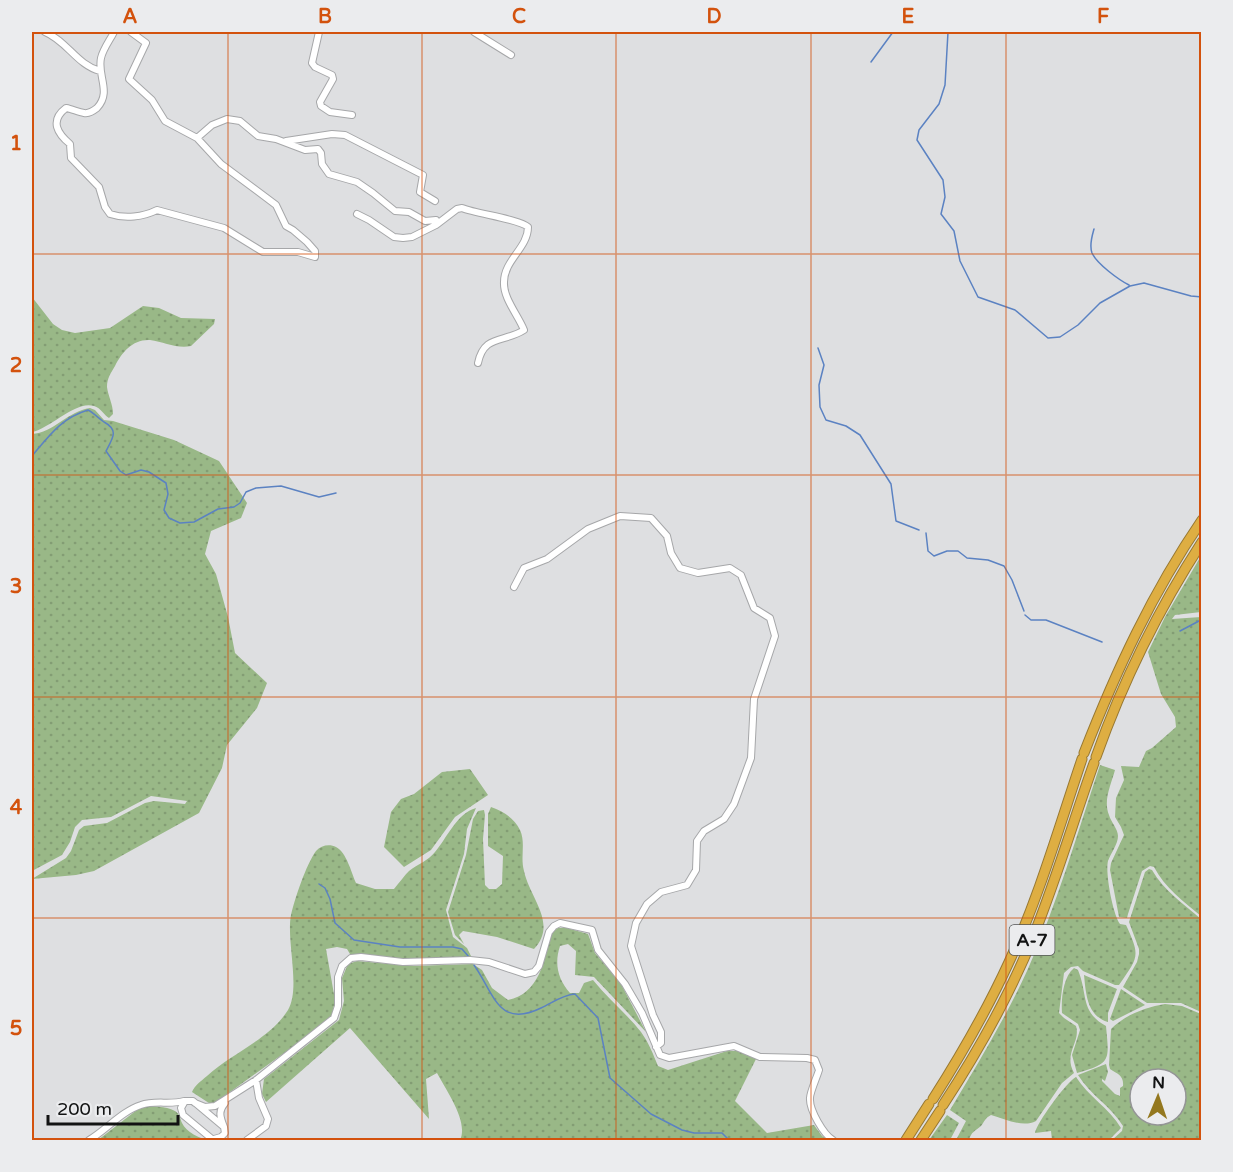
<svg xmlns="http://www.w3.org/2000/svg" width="1233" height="1172" viewBox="0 0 1233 1172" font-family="'Varela Round',sans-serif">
  <defs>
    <pattern id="grass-dots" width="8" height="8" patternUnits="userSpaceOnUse" patternTransform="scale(1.5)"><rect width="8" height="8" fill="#99b887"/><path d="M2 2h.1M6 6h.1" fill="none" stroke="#839d74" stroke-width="1.8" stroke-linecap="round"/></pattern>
  </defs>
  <rect width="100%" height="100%" fill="#dedfe1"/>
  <path fill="url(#grass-dots)" fill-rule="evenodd" d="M32,297L53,324L62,330L75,333L110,328L143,306L159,308L181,318L215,319L214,324L191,346C177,349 164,342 150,340C133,339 122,352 115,366C111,373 107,378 107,387C108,396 113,404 113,414L109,418C104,415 101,408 94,406C76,400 51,428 32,432Z
    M90,408L95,410L104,420L113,421L174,440L219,461L247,503L241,518L211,531L205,554L216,574L228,617L235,653L267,683L257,708L227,745L222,768L199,813L94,871L76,875L32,879L66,858L71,851L79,830L84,826L107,823L145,803L154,801L185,804L187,801L151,796L111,817L82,820L75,827L70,842L62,855L32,871V434C53,433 68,411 90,408Z
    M1201,556V612L1175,615L1172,619L1201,617V916C1183,901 1165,888 1154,867L1150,866L1142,871L1128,914L1127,918L1119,917L1110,870L1111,863L1124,835L1121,827L1115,817L1116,798L1124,780L1121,766L1139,767L1146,751L1152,748L1176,727L1175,717L1161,694L1148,652L1165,617Z
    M1100,765L1115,770C1111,785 1103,800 1109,815C1111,822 1118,829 1118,836C1118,844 1111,853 1108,861C1105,873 1113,915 1120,924L1126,925C1141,957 1138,957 1119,985H1115L1083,971L1078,966L1071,967L1064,973L1059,1013L1064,1018L1076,1026C1081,1042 1063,1053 1074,1073L1062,1083L1036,1121C1023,1128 1005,1119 991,1115C985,1118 985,1121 981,1126C975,1131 971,1132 969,1140H956L966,1121L950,1110C977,1065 1005,1019 1027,971C1057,905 1077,834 1100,765Z
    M470,769L488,795L455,817L431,850L404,867L384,847L391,812L401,799L414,794L442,772Z
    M491,807C503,811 514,818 520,830C526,843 520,857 524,871C530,899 558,923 534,949L497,937L463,931L459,935L464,944L455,935L448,912L466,855L473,819L478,811L484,810L485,815L483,839L485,885L489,889H496L502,884L503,856L488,846V814Z
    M476,808L467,829L464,854L446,910L453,937L467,948L472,958H395L350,954L347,949L337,947L326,949L335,1000L332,1016L312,1033L212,1105L192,1092C195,1085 201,1081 207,1076C232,1053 270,1039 288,1010C301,988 286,941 291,915C295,898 306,865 316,851C321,845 330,844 336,847C347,853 351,872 356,883L375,889H394C399,883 404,876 409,871C418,864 428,861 435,852C447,838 457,813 476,808Z
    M1149,869L1152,870C1164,891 1184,904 1201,919V1012L1181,1003H1147L1123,987L1137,962L1139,954V949L1129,922L1145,872Z
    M558,928H567L588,934L595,953L621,984L646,1032L594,977L575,975L576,951L568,944L560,946C554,964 558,979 570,993H579L584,983L593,980C608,999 627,1014 641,1032C649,1043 653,1054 658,1066L668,1070L727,1051H738L756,1059L735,1101L767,1133L814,1125L822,1136L828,1140H460C469,1122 446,1090 437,1073L426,1079L429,1119L350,1028L266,1102L262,1094L264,1079L339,1020L344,1001L342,978L348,964L357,961L414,966L473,964L482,970L492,988L508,1000C539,994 545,960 551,933Z
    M1074,968L1078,970C1088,994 1080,1012 1106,1026C1109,1060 1112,1063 1077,1073L1072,1055L1080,1030L1078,1024L1062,1013C1061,999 1063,977 1074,968Z
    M1084,975L1117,989L1108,1013V1022C1087,1016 1086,994 1084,975Z
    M1121,989L1145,1005L1113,1021L1110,1019Z
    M1165,1004L1182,1006L1201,1014V1140H1112L1122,1131L1123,1126C1111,1106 1090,1095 1078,1075L1106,1064L1108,1072L1105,1081L1102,1079V1081L1115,1094L1120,1096V1088L1123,1086C1124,1076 1118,1074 1110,1069L1109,1065L1111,1029C1125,1015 1146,1007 1165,1004ZM1140,1079H1176V1115H1140Z
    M1076,1077C1088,1096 1109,1108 1121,1128L1109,1140H1052L1051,1131L1035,1133C1036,1124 1067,1081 1076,1077Z
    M142,1106C153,1106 165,1106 175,1111C180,1114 180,1119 182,1123C186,1132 200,1139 209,1140H98Z
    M947,1115L959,1123L950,1140H929Z"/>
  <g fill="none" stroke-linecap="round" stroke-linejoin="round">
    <path stroke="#5b82c2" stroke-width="1.5" d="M948,32L945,85L939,104L919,130L917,140L943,180L945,197L941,214L954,231L960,261L978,297L1015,310L1048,338L1060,337L1078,325L1100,303L1130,286L1144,283L1191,296L1202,297
      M871,62L893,32
      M1094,229C1092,236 1089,245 1092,253C1097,264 1119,280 1129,285
      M818,348L824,365L819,385L820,407L826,420L846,426L860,435L891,484L896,521L919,530
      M32,456C49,436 61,418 88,410C94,413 98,418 104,422C119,430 113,438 106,451L120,471L126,475L141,470L149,472L166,483L168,494L164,510L169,518L180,523L194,522L218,509L234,507L240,503L246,492L256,488L281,486L319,497L336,493
      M926,533L928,551L934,556L947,551H958L967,558L988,560L1004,566L1012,580L1024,611
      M1025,615L1031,620H1046L1102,642
      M1180,631L1199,621
      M319,884L325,888L330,899L335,923L354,940L400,947H453L462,949L469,957
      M474,965C494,993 498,1029 541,1008C552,1003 562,995 575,994L598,1018L610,1078L651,1114L682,1130L694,1133H722L729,1140"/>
    <defs>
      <path id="minor" d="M45,32C67,41 77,65 100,71
        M114,32C110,40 103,49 101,58C97,76 112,92 97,108C93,111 89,114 84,113C78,112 72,109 66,108C49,121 58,134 70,144L71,158L99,187L105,207L110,214C125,219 143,217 157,210L224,228L263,252H298L315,257V251L307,242L293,230L286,226L276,205L221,164L197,138L165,121L152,100L129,79L146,43L131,32
        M319,32L312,63L315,67L332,75L333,79L320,102L321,106L330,112L352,115
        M474,32L511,55
        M197,138L212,125L227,119L240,121L258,136L276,139L305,150L318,149L321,153L322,164L329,174L357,182L373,193L395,211L409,212L425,221L436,220V225L412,237L403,238L394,237L369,220L357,214
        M286,141L332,134L345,135L423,175L420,192L435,201
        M436,225L457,209L462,208C477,214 519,219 528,227C528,248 504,260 504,282C503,298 518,315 524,330C504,343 484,334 478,363
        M514,587L524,568L547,559L588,529L620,516L651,518L667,536L671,553L680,568L698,573L730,568L741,575L754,608L770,618L775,636L754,699L751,758L734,804L724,819L704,831L697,841L696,870L687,885L661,892L647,904L636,923L631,946L653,1015L661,1032V1043L656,1047
        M195,1103L205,1107L215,1106L256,1080L334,1018L338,1006V977L342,966L351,958L361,957L403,962L470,960L489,962L525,974L534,972L539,966L549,932L554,926L560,923L592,930L598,950L625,984L642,1013L660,1055L669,1058L734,1046L760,1057L807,1058L815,1060L819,1070C817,1077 810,1092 810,1098C809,1110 824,1135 833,1140
        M224,1127C220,1117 218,1111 225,1103
        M214,1139L221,1137L225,1133L224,1127L193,1101H185L181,1108L183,1115L212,1139L218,1140
        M89,1140C106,1130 122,1111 141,1105C155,1100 170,1105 184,1101
        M247,1140L266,1126L268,1119L259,1098L256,1080"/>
      <path id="highway" d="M1084,753C1116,671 1152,593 1202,520
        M1096,757C1123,681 1158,610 1202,542
        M933,1099C961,1055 987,1010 1009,962C1039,897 1059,827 1082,759
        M943,1105C979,1050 1011,993 1035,932C1057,877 1074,819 1094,763
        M906,1140L929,1104
        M921,1140L940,1111"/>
    </defs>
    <use href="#minor" stroke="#a6a7a9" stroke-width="8"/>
    <use href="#highway" stroke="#977832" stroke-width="11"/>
    <use href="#minor" stroke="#fff" stroke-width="6"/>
    <use href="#highway" stroke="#deae42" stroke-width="9"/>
  </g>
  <path fill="none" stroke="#d3520d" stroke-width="1.5" stroke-opacity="0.55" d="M228,32V1140M422,32V1140M616,32V1140M811,32V1140M1006,32V1140M32,254H1202M32,475H1202M32,697H1202M32,918H1202"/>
  <g text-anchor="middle" stroke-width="6" stroke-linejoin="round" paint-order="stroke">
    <rect fill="#ebecee" stroke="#535455" stroke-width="1.5" x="1009.5" y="925" width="45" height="30" rx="4.5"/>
    <g font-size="18" font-weight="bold" fill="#121313">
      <text x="1032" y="946">A-7</text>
    </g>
  </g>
  <rect width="1233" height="1172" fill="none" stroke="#ebecee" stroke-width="66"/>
  <g transform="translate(1158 1097) rotate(2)"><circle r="28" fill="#ebecee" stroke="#949596" stroke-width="1.5"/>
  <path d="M0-4.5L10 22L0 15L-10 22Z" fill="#94781f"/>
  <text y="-9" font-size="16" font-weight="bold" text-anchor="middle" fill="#121313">N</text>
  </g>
  <path d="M48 1115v9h130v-9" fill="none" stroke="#121313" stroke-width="3"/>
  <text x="57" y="1115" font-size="18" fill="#121313" stroke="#ebecee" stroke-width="4.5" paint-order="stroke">200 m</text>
  <rect x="33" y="33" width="1167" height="1106" fill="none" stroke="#d3520d" stroke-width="2"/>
  <g font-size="20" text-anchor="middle" font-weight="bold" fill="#d3520d">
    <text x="130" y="23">A</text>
    <text x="325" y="23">B</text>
    <text x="519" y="23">C</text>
    <text x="714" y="23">D</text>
    <text x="908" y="23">E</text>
    <text x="1103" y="23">F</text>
    <text x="16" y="150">1</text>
    <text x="16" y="372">2</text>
    <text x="16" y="593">3</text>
    <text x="16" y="814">4</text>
    <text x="16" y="1035">5</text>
  </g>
</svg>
